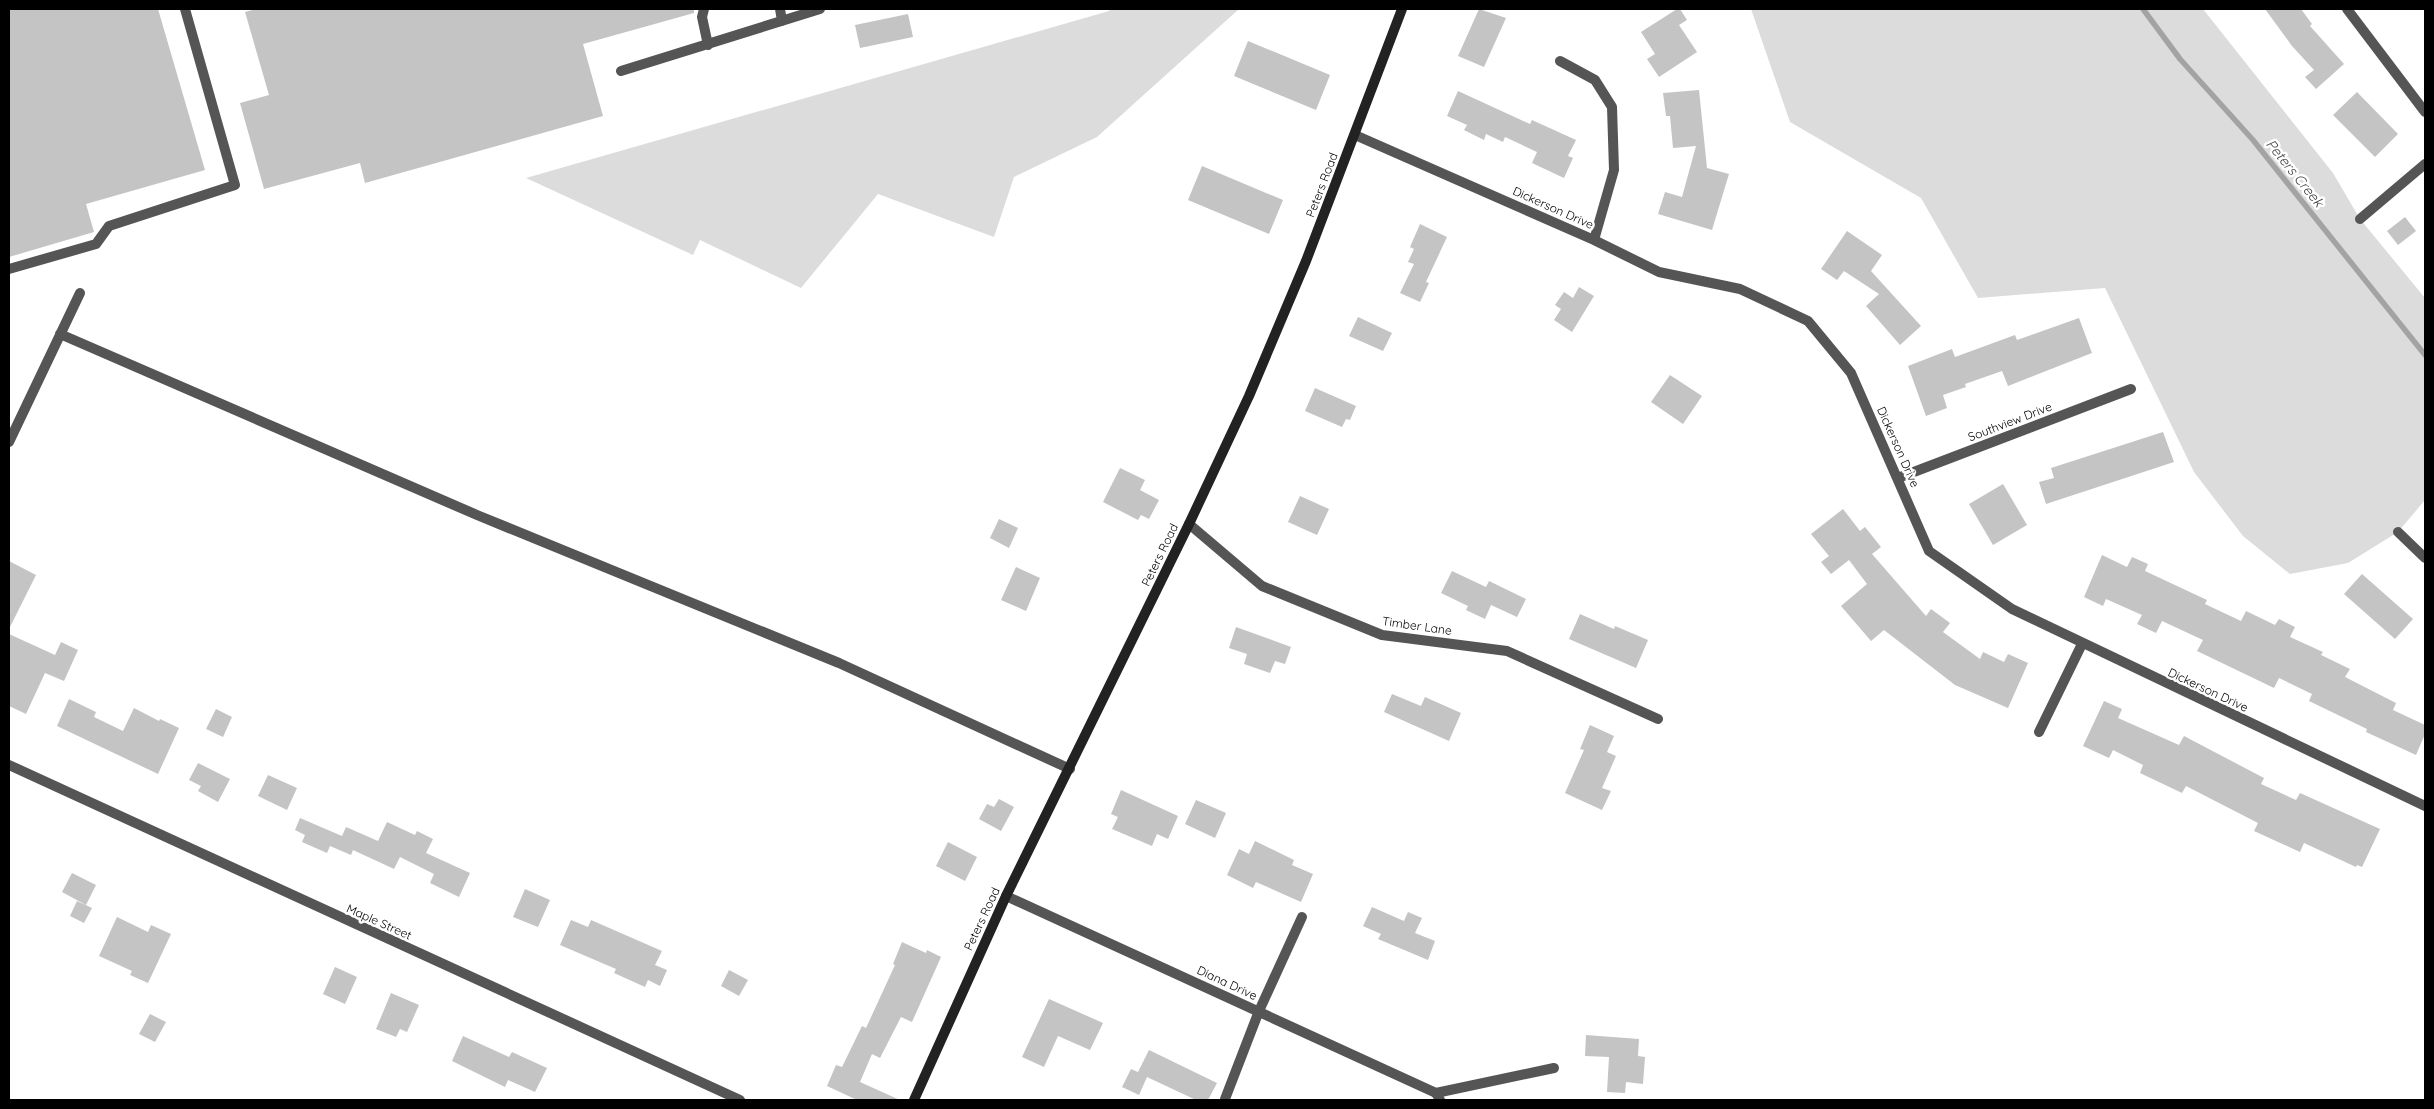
<svg xmlns="http://www.w3.org/2000/svg" width="2434" height="1109" viewBox="0 0 2434 1109" font-family="Quicksand,sans-serif">
  <rect width="100%" height="100%" fill="#fff"/>
  <path fill="#dcdcdc" d="M1110,9H1239L1097,137L1014,177L994,237L878,194L801,288L700,240L693,255L526,178L1109,11Z
    M1751,9H2203L2333,173L2360,219L2425,298V500L2398,532L2348,563L2290,574L2243,536L2194,472L2105,288L1978,298L1921,198L1790,122Z"/>
  <g fill="none" stroke-linecap="round" stroke-linejoin="round">
    <path stroke="#a3a3a3" stroke-width="5.5" d="M2143,9L2180,59L2253,140L2425,355"/>
  </g>
  <path fill="#c4c4c4" d="M9,9H158L205,170L86,204L94,232L9,257Z
    M256,9H694V13L583,44L603,116L365,183L360,163L264,189L240,103L269,95L245,12Z
    M1479,9L1506,18L1484,67L1458,56Z
    M1677,9H1680L1687,20L1679,25L1697,52L1659,77L1647,59L1655,54L1641,32Z
    M2265,9H2301L2312,24L2310,26L2344,64L2316,89L2305,77L2314,70L2292,46Z
    M908,14L913,37L860,48L855,25Z
    M1248,41L1330,75L1316,110L1234,76Z
    M1699,90L1707,168L1729,174L1712,230L1658,214L1665,192L1682,197L1696,146L1673,148L1670,116H1666L1663,93Z
    M1458,91L1530,124L1532,120L1576,140L1568,156L1573,158L1564,178L1532,163L1537,152L1505,137L1503,142L1486,134L1484,140L1464,130L1467,125L1447,116Z
    M2357,92L2398,134L2375,157L2333,115Z
    M1202,166L1283,200L1269,234L1188,200Z
    M2405,217L2416,231L2398,245L2387,231Z
    M1420,224L1447,237L1426,282L1429,283L1420,302L1400,293L1414,264L1408,262L1414,249L1410,247Z
    M1847,231L1882,255L1871,271L1921,326L1900,345L1866,306L1879,294L1844,271L1837,280L1821,269Z
    M1579,287L1594,296L1572,332L1554,320L1561,309L1555,305L1564,292L1573,298Z
    M1358,317L1392,333L1383,351L1349,336Z
    M2079,318L2092,353L2008,386L2002,371L1965,384L1966,387L1943,395L1947,408L1926,416L1908,366L1952,349L1955,357L2015,335L2017,340Z
    M1670,375L1702,396L1683,424L1651,402Z
    M1315,388L1356,406L1350,420L1346,419L1342,427L1305,411Z
    M2163,432L2174,462L2046,504L2039,482L2054,478L2051,468Z
    M1120,468L1145,480L1140,490L1159,500L1149,519L1141,515L1138,520L1103,502Z
    M2003,484L2027,525L1993,545L1969,504Z
    M1300,496L1329,509L1317,535L1288,522Z
    M1843,509L1860,531L1865,527L1881,547L1872,554L1926,616L1931,609L1950,623L1943,632L1980,659L1983,652L2004,662L2008,654L2028,663L2008,708L1955,685L1884,630L1871,641L1841,606L1867,584L1849,560L1831,574L1821,562L1829,556L1811,534Z
    M999,519L1018,528L1009,548L990,538Z
    M2102,555L2127,567L2132,557L2148,564L2145,571L2207,600L2205,604L2241,621L2246,611L2275,625L2279,619L2295,627L2290,637L2323,652L2321,655L2350,669L2345,677L2396,703L2393,710L2425,725V734L2416,755L2366,732L2367,729L2309,701L2312,694L2279,678L2274,688L2197,651L2203,640L2162,621L2156,633L2137,624L2142,615L2106,599L2103,606L2084,597Z
    M9,561L36,575L9,629Z
    M1016,567L1040,578L1026,611L1001,600Z
    M1452,571L1486,587L1489,581L1526,599L1517,617L1491,605L1485,619L1466,610L1468,606L1441,593Z
    M2362,574L2413,619L2395,639L2344,594Z
    M1580,614L1614,629L1615,626L1648,640L1636,668L1569,639Z
    M1236,627L1291,647L1285,664L1275,661L1270,673L1244,664L1247,654L1229,648Z
    M9,634L55,655L61,642L78,650L64,681L45,673L26,714L9,706Z
    M1392,694L1421,706L1425,697L1461,713L1449,741L1384,712Z
    M69,699L96,712L94,717L123,731L134,708L159,721L160,719L179,728L158,774L57,726Z
    M2104,701L2122,709L2118,718L2179,745L2184,736L2264,778L2261,784L2296,800L2300,793L2380,829L2362,867L2357,865L2356,867L2304,843L2300,852L2254,831L2258,823L2186,786L2182,793L2140,773L2143,765L2113,750L2109,758L2083,746Z
    M216,709L232,717L223,737L206,729Z
    M1590,725L1614,736L1607,752L1616,756L1602,788L1611,791L1602,810L1565,793L1584,750L1580,749Z
    M198,763L230,779L218,802L198,791L201,786L189,780Z
    M268,775L297,788L287,810L258,796Z
    M1121,790L1178,816L1168,839L1157,834L1152,846L1112,829L1118,817L1111,814Z
    M999,799L1014,807L1001,831L979,819L987,804L994,807Z
    M1196,800L1226,813L1215,838L1185,824Z
    M300,818L342,836L346,827L378,841L387,822L415,835L417,831L433,839L426,853L470,873L459,897L430,883L434,874L400,857L394,869L353,850L351,855L330,846L327,853L302,842L305,835L295,830Z
    M1255,841L1294,860L1292,865L1313,874L1301,902L1256,882L1253,888L1227,875L1239,849L1249,854Z
    M948,842L977,857L965,881L936,866Z
    M72,873L96,885L86,905L62,892Z
    M525,889L550,900L538,927L513,917Z
    M77,901L92,908L84,923L70,916Z
    M1372,907L1404,921L1408,912L1422,918L1415,933L1435,941L1428,960L1378,939L1381,934L1363,926Z
    M117,917L148,932L151,925L171,934L148,983L130,975L132,971L99,956Z
    M571,920L588,927L591,920L662,951L655,965L667,970L660,986L648,980L645,987L614,973L616,969L560,945Z
    M902,942L926,953L927,950L941,957L912,1022L901,1017L880,1058L872,1054L860,1082L900,1100H857L827,1086L836,1065L842,1067L862,1026L866,1028L895,965L893,964Z
    M335,967L357,977L345,1004L323,994Z
    M729,970L748,980L739,996L721,986Z
    M391,993L419,1005L407,1032L400,1029L396,1037L376,1029Z
    M1049,999L1103,1023L1090,1050L1058,1036L1044,1067L1022,1057Z
    M150,1014L166,1022L155,1042L139,1034Z
    M1586,1035L1639,1039L1638,1056L1645,1057L1643,1084L1626,1082L1625,1093L1607,1092L1609,1057L1585,1056Z
    M463,1036L509,1057L512,1052L547,1068L535,1092L508,1080L505,1087L452,1061Z
    M1149,1050L1217,1083L1208,1100H1196L1147,1077L1139,1095L1122,1087L1131,1069L1138,1072Z"/>
  <g fill="none" stroke-linecap="round" stroke-linejoin="round">
    <path stroke="#555" stroke-width="10" d="M704,9L702,17L708,45
      M780,9L782,21
      M621,71L820,9
      M9,269L96,244L109,226L235,185L185,9
      M60,334L477,515L839,663L1070,769
      M9,442L80,293
      M1225,1099L1259,1011L1302,917
      M1440,1100L1436,1093L1554,1068"/>
    <path stroke="#555" stroke-width="10" d="M2347,9L2425,112
      M1560,61L1595,80L1612,107L1614,170L1594,240
      M1355,135L1594,240L1659,272L1740,289L1808,321L1851,373L1929,551L2012,609L2425,806
      M2360,219L2425,164
      M1898,478L2131,389
      M1189,524L1262,586L1382,635L1507,651L1658,719
      M2398,532L2425,558
      M2039,732L2082,644
      M9,765L740,1100
      M1006,896L1436,1093"/>
    <path stroke="#222" stroke-width="10" d="M914,1100L1006,896L1189,524L1249,396L1306,261L1402,9"/>
  </g>
  <g text-anchor="middle" stroke-width="5" stroke-linejoin="round" paint-order="stroke">
    <g font-size="12" fill="#000" stroke="#fff">
      <text transform="translate(1322 185) rotate(-69)" y="4">Peters Road</text>
      <text transform="translate(1553 208) rotate(24)" y="4">Dickerson Drive</text>
      <text transform="translate(2010 422) rotate(-21)" y="4">Southview Drive</text>
      <text transform="translate(1898 447) rotate(66)" y="4">Dickerson Drive</text>
      <text transform="translate(1160 555) rotate(-64)" y="4">Peters Road</text>
      <text transform="translate(1417 626) rotate(8)" y="4">Timber Lane</text>
      <text transform="translate(2208 690) rotate(25)" y="4">Dickerson Drive</text>
      <text transform="translate(982 919) rotate(-65)" y="4">Peters Road</text>
      <text transform="translate(379 922) rotate(24)" y="4">Maple Street</text>
      <text transform="translate(1227 983) rotate(25)" y="4">Diana Drive</text>
    </g>
    <g font-size="14" font-style="italic" fill="#444" stroke="#fff">
      <text transform="translate(2295 173) rotate(51)" y="5">Peters Creek</text>
    </g>
  </g>
  <rect width="2434" height="1109" fill="none" stroke="#000000" stroke-width="20"/>
</svg>
